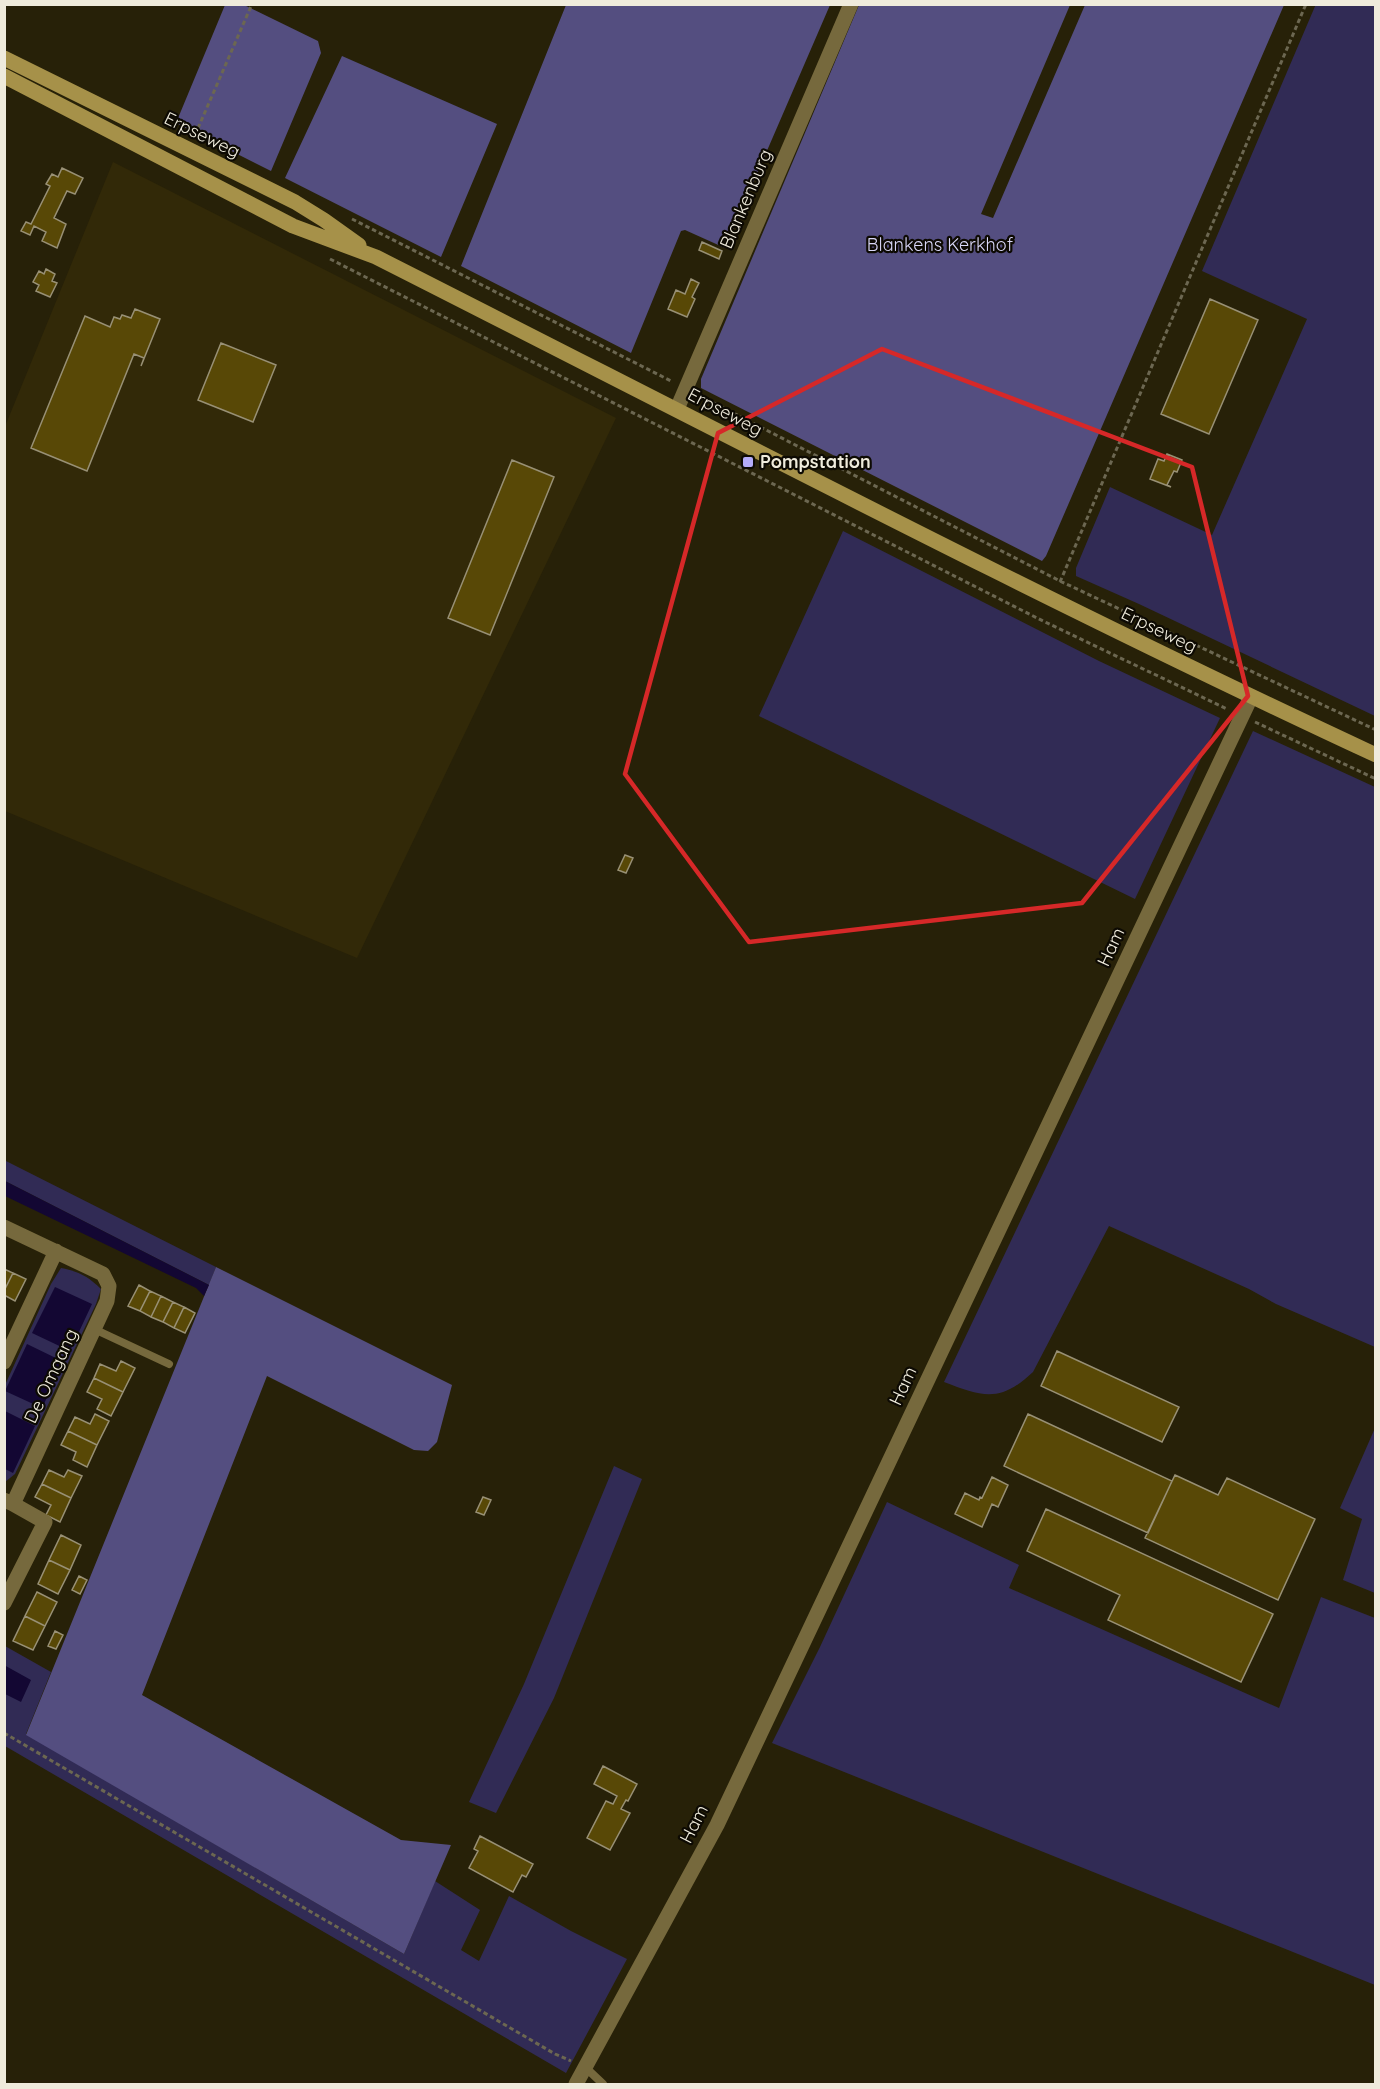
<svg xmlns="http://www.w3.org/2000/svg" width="1380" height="2089" viewBox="0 0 1380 2089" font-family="Quicksand,sans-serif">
  <rect width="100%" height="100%" fill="#272108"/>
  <path fill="#322908" d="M113,162L616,418L357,958L5,811L4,429Z"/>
  <path fill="#312b55" d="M1316,4L1375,5V716L1139,604L1076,576V568L1110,487L1212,535L1307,319L1202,271Z
    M843,531L1099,661L1220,718L1135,899L759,716Z
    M1253,731L1375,787V1347L1276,1304L1249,1289L1109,1226L1033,1372C1000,1403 983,1397 944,1382Z
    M4,1160L216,1267L209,1285L5,1181Z
    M61,1268C78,1271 89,1277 101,1289L96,1304L15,1474L5,1482V1385L51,1284Z
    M1375,1428V1593L1343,1580L1362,1519L1340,1508Z
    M614,1466L642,1479L554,1698L496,1813L469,1802L524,1684Z
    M887,1502L1019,1565L1009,1588L1279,1708L1321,1597L1375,1618V1985L772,1743L820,1647Z
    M5,1646L51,1672L26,1734L404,1954L435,1881L480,1910L461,1950L479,1961L509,1896L571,1931L627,1959L566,2073L5,1746Z"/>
  <path fill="#544e80" d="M225,5H244L318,41L321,53L271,171L176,123Z
    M566,5H830L725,248L685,230L681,231L631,353L461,266Z
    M859,5H1070L981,214L993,218L1085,5H1284L1046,556L1042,561L701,388V379Z
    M342,56L497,124L441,257L285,178Z
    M216,1267L452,1385L437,1442L428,1451L414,1450L267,1376L142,1695L401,1840L451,1845L404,1954L26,1735Z"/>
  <path fill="#130733" d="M5,1181L209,1285L204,1296L196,1288L5,1196Z
    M55,1287L92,1304L70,1351L32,1333Z
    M27,1344L64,1362L42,1408L5,1391Z
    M5,1411L35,1426L13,1473L5,1469Z
    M4,1665L31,1680L21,1702L5,1694Z"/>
  <path fill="#584806" stroke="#989075" stroke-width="1.5" d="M62,168L83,178L75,194L67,191L54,218L66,224L57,248L42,241L46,232L34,226L30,235L21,231L26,222L31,224L50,186L46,184L52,174L58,177Z
    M702,242L722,251L719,259L699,250Z
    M46,269L55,274L52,281L57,283L50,297L36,291L39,285L33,282L39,271L44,274Z
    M691,279L699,283L692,297L695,299L687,317L668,309L676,290L685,294Z
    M1210,299L1258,320L1209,434L1161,414Z
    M135,309L160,319L141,366L144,358L134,354L87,471L31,448L85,316L110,327L114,317L120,319L122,315L131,318Z
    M221,343L276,365L253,422L198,400Z
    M1167,454L1182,460L1177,472L1174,471L1167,485L1171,487L1150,479L1158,459L1164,461Z
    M512,460L554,477L490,635L448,618Z
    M625,855L633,858L626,873L618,870Z
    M4,1269L13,1273L4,1291Z
    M13,1273L26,1279L15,1301L4,1295V1291Z
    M139,1285L150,1291L140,1311L128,1306Z
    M150,1291L161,1296L151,1317L140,1311Z
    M161,1296L173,1302L163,1322L151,1317Z
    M173,1302L184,1307L174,1328L163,1322Z
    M184,1307L195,1313L185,1333L174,1328Z
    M1057,1351L1179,1407L1162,1442L1041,1386Z
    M121,1361L135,1368L123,1392L94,1378L100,1364L116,1371Z
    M94,1378L123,1392L111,1416L97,1409L102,1399L87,1392Z
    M95,1414L109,1421L97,1445L68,1431L75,1417L90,1424Z
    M1028,1414L1172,1481L1148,1533L1004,1466Z
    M68,1431L97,1445L87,1467L73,1460L76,1452L61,1445Z
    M49,1470L64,1477L68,1470L82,1476L71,1498L42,1484Z
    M1175,1475L1218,1495L1227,1478L1315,1519L1278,1600L1145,1538Z
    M992,1477L1008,1485L998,1507L992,1504L982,1527L955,1514L965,1493L979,1500L980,1497L982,1498Z
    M42,1484L71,1498L60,1522L46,1515L51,1505L35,1497Z
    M483,1497L491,1500L484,1515L476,1512Z
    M1046,1509L1273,1614L1241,1682L1108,1620L1120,1595L1027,1551Z
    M61,1535L81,1545L70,1570L49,1560Z
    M49,1560L70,1570L58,1594L38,1584Z
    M79,1576L87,1580L80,1594L72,1590Z
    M37,1592L57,1602L45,1626L25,1616Z
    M25,1616L45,1626L33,1650L13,1641Z
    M55,1631L63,1635L56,1649L48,1646Z
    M603,1766L637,1784L628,1801L626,1800L621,1809L630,1813L610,1850L587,1838L606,1801L613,1804L617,1796L594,1784Z
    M480,1836L533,1864L526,1877L522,1875L513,1892L469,1868L478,1851L474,1849Z"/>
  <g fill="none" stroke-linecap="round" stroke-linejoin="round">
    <path stroke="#6c6751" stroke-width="3" stroke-dasharray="4.5 3" stroke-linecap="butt" d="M195,135L252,4
      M352,219L673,382
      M330,259L1043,621L1227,709
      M700,396L1060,581L1376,730
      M1060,582L1306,4
      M1255,722L1376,779
      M4,1733L555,2054L571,2061"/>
    <path stroke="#76693d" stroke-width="8" d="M94,1329L169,1364
      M585,2067L603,2084"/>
    <path stroke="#76693d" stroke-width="15" d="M677,409L851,4
      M4,1227L103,1274L109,1286L107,1301L13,1504L4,1500
      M4,1362L56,1251
      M4,1603L45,1522L13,1504
      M576,2084L717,1825L1251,697"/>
    <path stroke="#a69149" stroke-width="15" d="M4,58L295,202L324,220L359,245
      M4,76L293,226L376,257C708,425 1038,598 1376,755"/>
  </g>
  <path fill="none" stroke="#d62828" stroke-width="4.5" stroke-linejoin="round" d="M882,349L1192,467L1248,696L1082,903L749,942L625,774L718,433Z"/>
  <rect fill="#b4acf9" stroke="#0d0a03" stroke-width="2" x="742" y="456" width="12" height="12" rx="3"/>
  <g text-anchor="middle" stroke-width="4.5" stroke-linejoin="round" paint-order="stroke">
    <g font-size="18" fill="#efebdc" stroke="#0d0a03">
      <text transform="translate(202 135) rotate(26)" y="6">Erpseweg</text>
      <text transform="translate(746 199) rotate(-67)" y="6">Blankenburg</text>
      <text transform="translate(725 412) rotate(28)" y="6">Erpseweg</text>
      <text transform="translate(1159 630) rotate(26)" y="6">Erpseweg</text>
      <text transform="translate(1111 947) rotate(-65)" y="6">Ham</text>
      <text transform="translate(51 1376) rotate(-65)" y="6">De Omgang</text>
      <text transform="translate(903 1386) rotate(-65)" y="6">Ham</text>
      <text transform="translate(694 1824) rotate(-63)" y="6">Ham</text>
    </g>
    <g font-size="18" fill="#d9d7f7" stroke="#0d0a03">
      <text x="940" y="251">Blankens Kerkhof</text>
    </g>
    <g font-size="18" font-weight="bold" fill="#efebdc" stroke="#0d0a03" text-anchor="start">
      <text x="760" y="468">Pompstation</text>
    </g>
  </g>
  <rect width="1380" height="2089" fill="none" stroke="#efebdc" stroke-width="12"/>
</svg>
